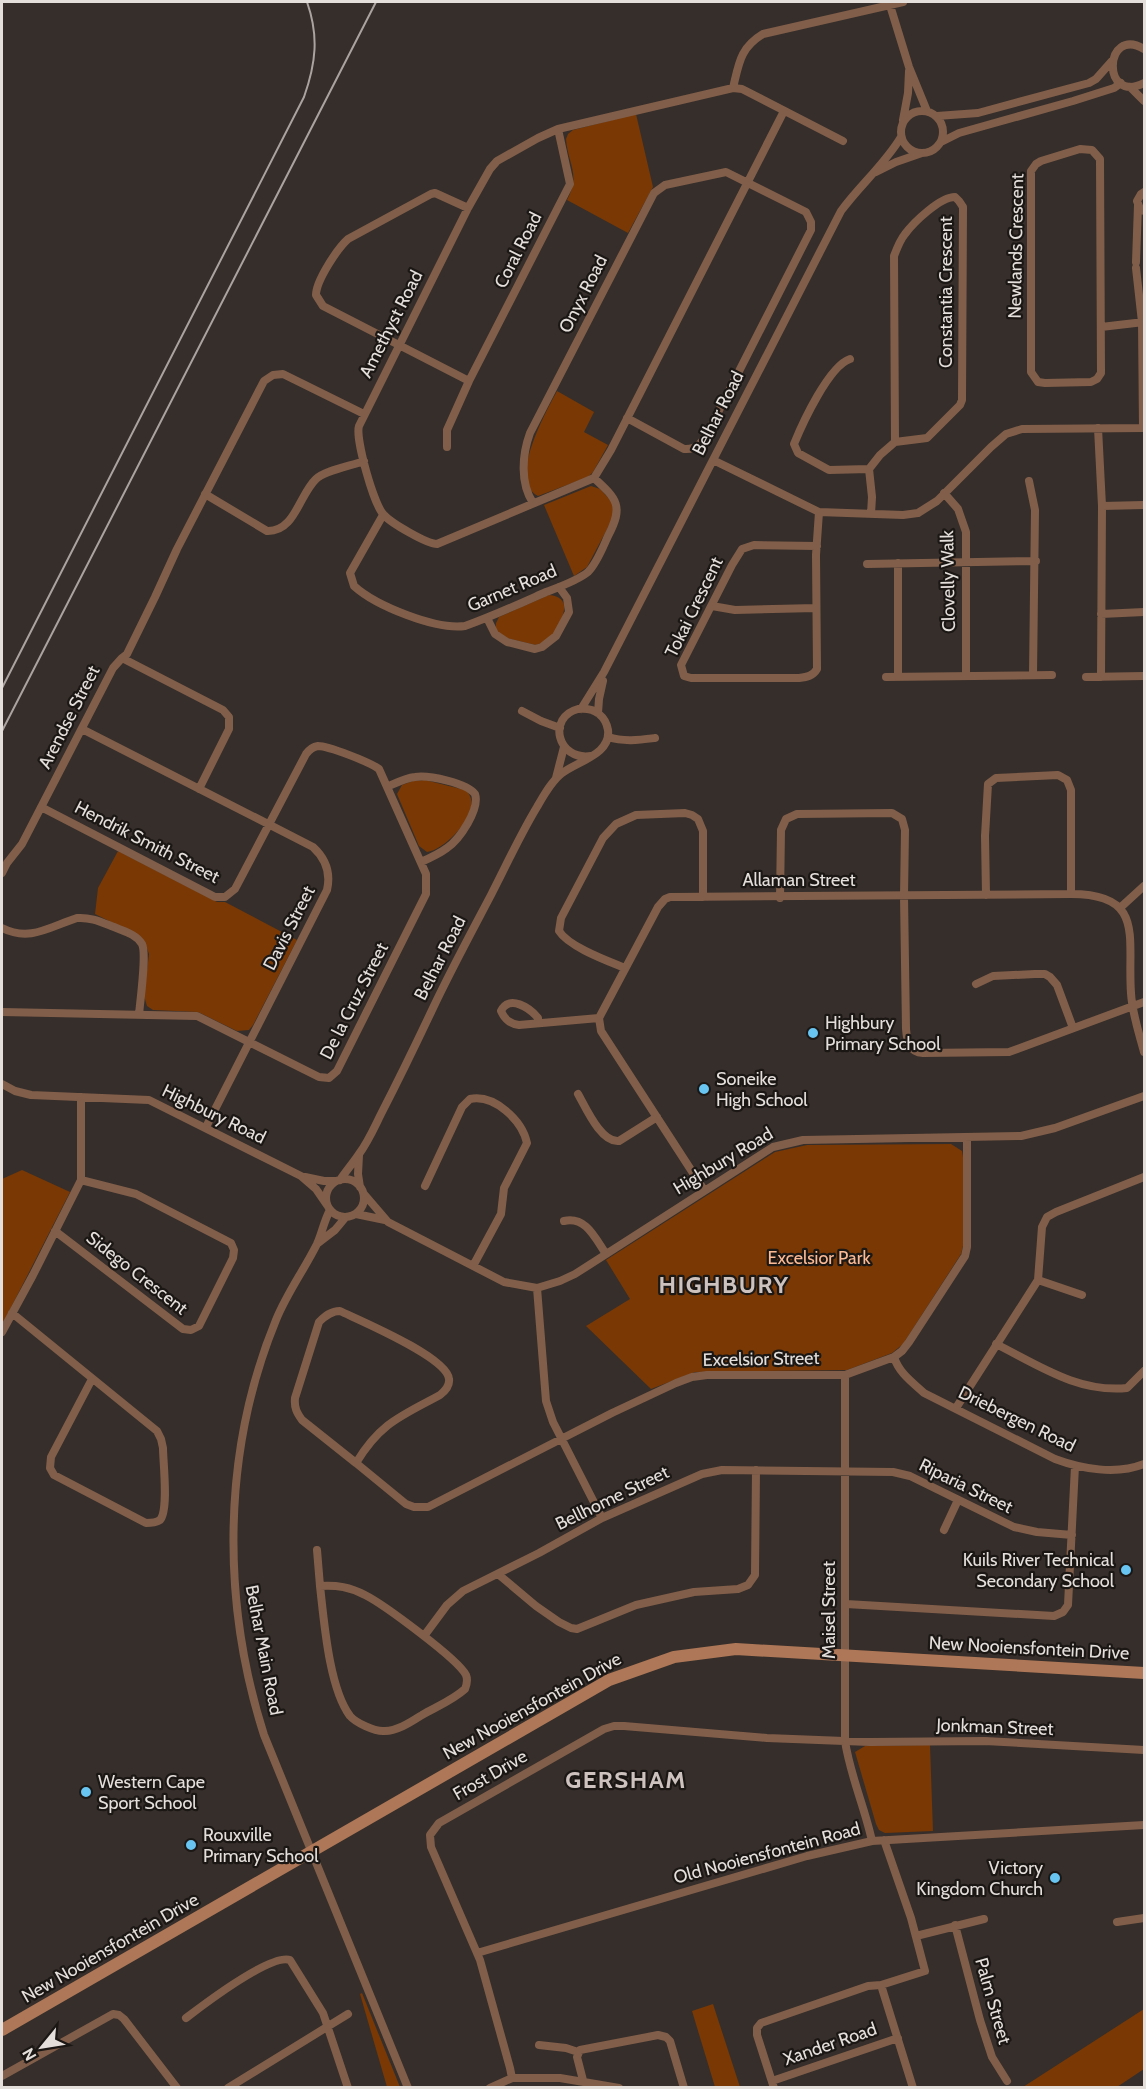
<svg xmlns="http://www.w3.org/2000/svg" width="1146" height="2089" viewBox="0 0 1146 2089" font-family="Cabin,sans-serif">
  <rect width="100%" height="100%" fill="#362e2a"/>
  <path fill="#793804" d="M636,114L653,187L628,233L567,200C581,174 568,165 566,139L568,134L573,130Z
    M557,391L594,412L584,432L608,445L593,472L588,477L538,496C507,481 546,412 557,391Z
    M591,486L600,489L613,503L614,516L587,567L574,576L544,505Z
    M549,595C578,598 558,625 550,640L536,645L502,637L496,629V623L499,617Z
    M425,780L465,790C487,806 447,850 427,852L419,846L397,794L402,785L413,781Z
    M118,851L217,902H225L297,940L253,1025L249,1030L237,1031L198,1012L153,1010L147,1006L144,996L149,954L145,943L137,935L95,914L98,888Z
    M951,1144L962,1151L963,1157V1246L961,1254L903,1344L892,1353L847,1370L695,1372L651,1389L586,1326L630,1299L606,1260L775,1152L807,1145Z
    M22,1170L70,1192L2,1325V1179Z
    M930,1745L933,1831L885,1833L879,1830L876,1824L855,1752L865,1746Z
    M362,1993L400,2087H387L360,1994Z
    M713,2004L740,2087H715L692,2011Z
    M1144,2009V2069L1117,2087H1023Z"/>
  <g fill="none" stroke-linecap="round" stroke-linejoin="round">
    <path stroke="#5e4b42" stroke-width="2" d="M1143,2088L1144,2087"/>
    <path stroke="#815e4a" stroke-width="8" d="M889,2L909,67L927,111
      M1144,49C1104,25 1101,105 1144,83
      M1130,87L1144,101
      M733,88C739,63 740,48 763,34L903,2
      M901 132a21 21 0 1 1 42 0a21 21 0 1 1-42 0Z
      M784,111L611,450L594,478L437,544C427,544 391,523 384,515C374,506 355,438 359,426L468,208L490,169L497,161L538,138L558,129L733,88L742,89L843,141
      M937,116L978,113L1089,83L1096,79L1112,61
      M903,120L908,93L909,71
      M941,142L959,133L1073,101L1114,88L1121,83
      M1080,149L1092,150L1100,159L1101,373L1097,379L1091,382L1045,383L1038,382L1031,372V171L1036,164L1041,161Z
      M876,172L896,162L922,153
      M1144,192L1141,194L1137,201L1140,209L1144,211
      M468,208L435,193L431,194L348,239C337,249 316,281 316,295L323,306L469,381
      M1136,262L1138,205
      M1136,268L1142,322L1143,428
      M1101,327L1144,322
      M850,359C829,366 803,422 794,444L798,453L829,470L869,469
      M1098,428L1102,506L1101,677
      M447,447V430L469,381L570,184L558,129
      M713,460L819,512L903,515L918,513L937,501L991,447L1006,434L1022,429L1144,428
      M1029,481L1035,510L1033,675
      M944,493L958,509L966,532V675
      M205,494L267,531C295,532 299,495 316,479C326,470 351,466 364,461
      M533,503C520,483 522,455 530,433L654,193L665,185L726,172L806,212L811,222V230L709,430C703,441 698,450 684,449L627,418
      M1102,506L1144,505
      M871,514L872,497L869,469L880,455L895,442L927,438L960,405L962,400L963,207L959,201L955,197C940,197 914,222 905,234C900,240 897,248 894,256L895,442
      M383,515L350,573L354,586C376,606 436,630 465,626C493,616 519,604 546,592C559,587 577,581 588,572C597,563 603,547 608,536C624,506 617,499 594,478
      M817,546L754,545L742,549L732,565L681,665L684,676L691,678H799C807,677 813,676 817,669L816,555L819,512
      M898,563V676
      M867,564L1036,561
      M712,606L735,610L816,608
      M1101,614L1144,612
      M487,618L495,634L507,642L535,649L542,647L556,636L569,612L567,598L559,587
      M122,658L127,654L155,597L177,549L264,381L273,375L283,374L364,414
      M886,677L1052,675
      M1086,677L1144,676
      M581,709L604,672L841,211C860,185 885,164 901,137
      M522,711L541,721L560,728
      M598,713L599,699L603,681
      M82,729L313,847C326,859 331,873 327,890L206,1127
      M608,737C624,742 639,740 655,738
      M556,778L564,747
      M387,787C396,783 405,778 415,777C429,775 467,783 475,794C480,809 460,839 447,848C439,854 430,858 421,862
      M2,873L7,863L22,844L113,668L122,658L223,710L229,717V729L199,789
      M986,895L985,836L988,784L996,778L1058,775L1067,780L1071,790V894
      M780,898L781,830L786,819L797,814L892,813L902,819L905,830L904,896L906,1029C907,1042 909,1052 923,1053L1009,1052L1144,1002
      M1121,907L1144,886
      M2,928C30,942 49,927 77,918C91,917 101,922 114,927C123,931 136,934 142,944C147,954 140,1001 139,1015
      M625,968C608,961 569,947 559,931L561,918L603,838L616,824L636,815L685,813L692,815L698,819L703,831V897
      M976,984L993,976L1035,974H1045L1050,977L1057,985L1073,1028
      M2,1012L197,1016L319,1077L329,1078L337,1071L426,894V874L379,769C370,762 328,746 318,746C312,747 309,750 306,754L235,889L225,897H215L41,807
      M538,1023V1018C530,1008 509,994 501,1011C505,1020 510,1024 519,1025L599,1018
      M2,1084L15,1091L31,1095L149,1100L301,1176L316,1189L327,1205
      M578,1094C586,1108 601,1143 619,1141L657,1117
      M359,1155L358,1174L360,1187
      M305,1177L324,1181H336
      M326 1198a19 19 0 1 1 38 0a19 19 0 1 1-38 0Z
      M340,1180C346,1171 353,1163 359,1154C368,1142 374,1128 381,1114C399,1079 416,1044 433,1008C451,970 471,933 491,895C506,866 520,835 537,807C544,795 551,782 561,774C577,761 611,755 608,730C607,724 604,718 599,714C593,709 586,708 578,709C547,717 557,761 591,756
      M425,1186L462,1107L470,1099C494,1094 522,1120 527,1143L504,1188L501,1214L473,1266
      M704,1190L601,1031L599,1018L658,907L665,899L670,897L1071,894C1146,894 1127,938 1131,993C1132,1013 1139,1033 1144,1052
      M364,1194L388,1222L504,1282L537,1288L560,1281L575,1274L773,1147L803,1140L1021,1136L1055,1128L1144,1096
      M330,1210C324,1221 322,1233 317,1244C304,1270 287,1293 276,1320C222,1451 221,1601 264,1735L408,2088
      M356,1214L385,1220
      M564,1221C586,1216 595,1238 606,1254
      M55,1231L183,1329L191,1330L199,1326L233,1258L234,1250L231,1243L136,1194L81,1180
      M318,1243L335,1230L345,1218
      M1038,1280L1082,1295
      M537,1288L546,1401L553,1422L602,1518
      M12,1313L157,1431L161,1439L163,1448C163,1462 169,1510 160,1520C156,1523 151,1523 146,1523L54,1475L50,1468L51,1457L92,1379
      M2,1332L33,1275L81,1180V1097
      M996,1344C1038,1365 1078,1393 1127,1388L1144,1371
      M894,1357C899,1373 912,1382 924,1393L1055,1459C1082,1469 1116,1475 1144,1464
      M845,1375V1741C850,1775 865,1808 872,1841
      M956,1408L1038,1280L1042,1227L1047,1217L1056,1212L1144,1177
      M356,1463L302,1420C297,1413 294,1408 295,1398L319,1322C325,1316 331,1311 340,1311C361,1321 447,1357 449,1379C450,1386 445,1391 440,1395C401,1416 380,1423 356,1463L406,1504L414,1507H428L612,1413L676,1383L692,1377L707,1375H845L894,1357L902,1351L909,1342L965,1256L967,1247V1139
      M944,1530L958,1500
      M317,1550L320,1586C337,1585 350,1587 365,1595C383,1604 458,1659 466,1675C468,1680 467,1684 465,1689C453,1700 436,1707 422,1715C411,1722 396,1732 383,1731C374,1731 356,1723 350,1716C329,1688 324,1621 320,1586
      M498,1574L536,1606L559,1622L571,1628L577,1629L636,1605L694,1592L738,1589L748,1585L755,1575L756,1470
      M846,1604L1054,1616L1063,1612L1068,1605L1075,1466
      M424,1636L447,1605L463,1591L539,1553L602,1518L702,1474L722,1470L893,1472L910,1476L1014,1527L1037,1532L1072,1535
      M1117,1922L1144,1918
      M955,1925L980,2020L992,2057L1007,2081
      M916,1936L984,1919
      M477,1953L807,1856L872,1841L1144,1825
      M881,1985L913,2088
      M186,2018C203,2005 271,1953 290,1960L323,2013L348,2088
      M539,2045L566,2048L578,2052
      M2,2076L113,2014L119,2015L124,2019L177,2088
      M512,2078H560L619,2088
      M772,2081L898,2038
      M228,2088L348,2014
      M490,2088L512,2078L510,2068L480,1960L431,1847L430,1835L439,1823L604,1729L614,1726H624L767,1738L870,1742L985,1741L1144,1750
      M585,2088L577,2057L580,2050L658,2035L666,2037L670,2041L684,2088
      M774,2088L757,2035V2028L761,2023L868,1986L881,1985L925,1971L911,1918L884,1840"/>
    <path stroke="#ae7757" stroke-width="12" d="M2,2030L609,1680L674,1657L736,1649L1144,1673"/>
    <path stroke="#aaa3a0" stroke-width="2" d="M2,688L304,97C316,63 319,36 307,2
      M2,731L376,2"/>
  </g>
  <g fill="#68c4f0" stroke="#1b1715" stroke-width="2">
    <circle cx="813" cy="1033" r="6"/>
    <circle cx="704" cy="1089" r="6"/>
    <circle cx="1126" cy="1570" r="6"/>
    <circle cx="86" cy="1792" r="6"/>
    <circle cx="191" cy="1845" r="6"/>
    <circle cx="1055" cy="1878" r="6"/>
  </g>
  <g text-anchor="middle" stroke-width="4.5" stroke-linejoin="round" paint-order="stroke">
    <g font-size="18" fill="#e5dfdc" stroke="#1b1715">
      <text transform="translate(1016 246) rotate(-89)" y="6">Newlands Crescent</text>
      <text transform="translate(518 250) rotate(-63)" y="6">Coral Road</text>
      <text transform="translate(946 292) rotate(-90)" y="6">Constantia Crescent</text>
      <text transform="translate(583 294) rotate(-63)" y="6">Onyx Road</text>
      <text transform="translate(391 324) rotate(-63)" y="6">Amethyst Road</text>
      <text transform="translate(718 413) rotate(-63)" y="6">Belhar Road</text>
      <text transform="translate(948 581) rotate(-91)" y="6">Clovelly Walk</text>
      <text transform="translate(512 588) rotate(-23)" y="6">Garnet Road</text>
      <text transform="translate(694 607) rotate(-64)" y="6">Tokai Crescent</text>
      <text transform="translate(69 717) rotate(-63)" y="6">Arendse Street</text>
      <text transform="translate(147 842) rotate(27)" y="6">Hendrik Smith Street</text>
      <text x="799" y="886">Allaman Street</text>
      <text transform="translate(289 928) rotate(-63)" y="6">Davis Street</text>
      <text transform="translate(440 958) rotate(-63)" y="6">Belhar Road</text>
      <text transform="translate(354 1001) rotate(-63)" y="6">De la Cruz Street</text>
      <text transform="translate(214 1114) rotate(26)" y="6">Highbury Road</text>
      <text transform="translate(723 1161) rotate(-31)" y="6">Highbury Road</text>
      <text transform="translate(137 1273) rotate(38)" y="6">Sidego Crescent</text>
      <text transform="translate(761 1359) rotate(-1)" y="6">Excelsior Street</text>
      <text transform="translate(1017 1419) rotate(26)" y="6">Driebergen Road</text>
      <text transform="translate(966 1486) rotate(26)" y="6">Riparia Street</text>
      <text transform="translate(612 1498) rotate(-26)" y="6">Bellhome Street</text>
      <text transform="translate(829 1610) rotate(-90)" y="6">Maisel Street</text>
      <text transform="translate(1029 1648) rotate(3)" y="6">New Nooiensfontein Drive</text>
      <text transform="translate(264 1650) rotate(79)" y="6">Belhar Main Road</text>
      <text transform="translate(532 1706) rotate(-29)" y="6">New Nooiensfontein Drive</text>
      <text transform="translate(995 1727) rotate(2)" y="6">Jonkman Street</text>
      <text transform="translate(490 1775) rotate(-30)" y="6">Frost Drive</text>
      <text transform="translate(767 1853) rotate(-15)" y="6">Old Nooiensfontein Road</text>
      <text transform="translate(110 1948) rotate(-30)" y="6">New Nooiensfontein Drive</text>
      <text transform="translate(993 2001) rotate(74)" y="6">Palm Street</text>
      <text transform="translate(830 2044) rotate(-19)" y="6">Xander Road</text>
    </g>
    <g font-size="18" fill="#e5dfdc" stroke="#1b1715" text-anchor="start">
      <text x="825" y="1029">Highbury<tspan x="825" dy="21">Primary School</tspan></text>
      <text x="716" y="1085">Soneike<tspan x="716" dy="21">High School</tspan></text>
      <text x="1114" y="1566" text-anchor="end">Kuils River Technical<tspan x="1114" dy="21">Secondary School</tspan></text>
      <text x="98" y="1788">Western Cape<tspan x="98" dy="21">Sport School</tspan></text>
      <text x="203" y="1841">Rouxville<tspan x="203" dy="21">Primary School</tspan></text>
      <text x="1043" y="1874" text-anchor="end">Victory<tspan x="1043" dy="21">Kingdom Church</tspan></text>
    </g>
    <g font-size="18" fill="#fcbb95" stroke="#1b1715">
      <text x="819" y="1264">Excelsior Park</text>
    </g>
    <g font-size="24" font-weight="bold" letter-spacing="1.5" fill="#cdc2bd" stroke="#1b1715">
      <text x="724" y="1293">HIGHBURY</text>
      <text x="626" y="1788">GERSHAM</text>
    </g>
  </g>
  <rect width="1146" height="2089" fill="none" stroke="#e5dfdc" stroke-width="6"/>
  <g transform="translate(42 2047) rotate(240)" stroke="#1b1715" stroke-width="4.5" paint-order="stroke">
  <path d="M0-4.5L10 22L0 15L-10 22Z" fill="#e5dfdc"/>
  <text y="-9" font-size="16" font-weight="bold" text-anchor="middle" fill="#e5dfdc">N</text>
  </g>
</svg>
